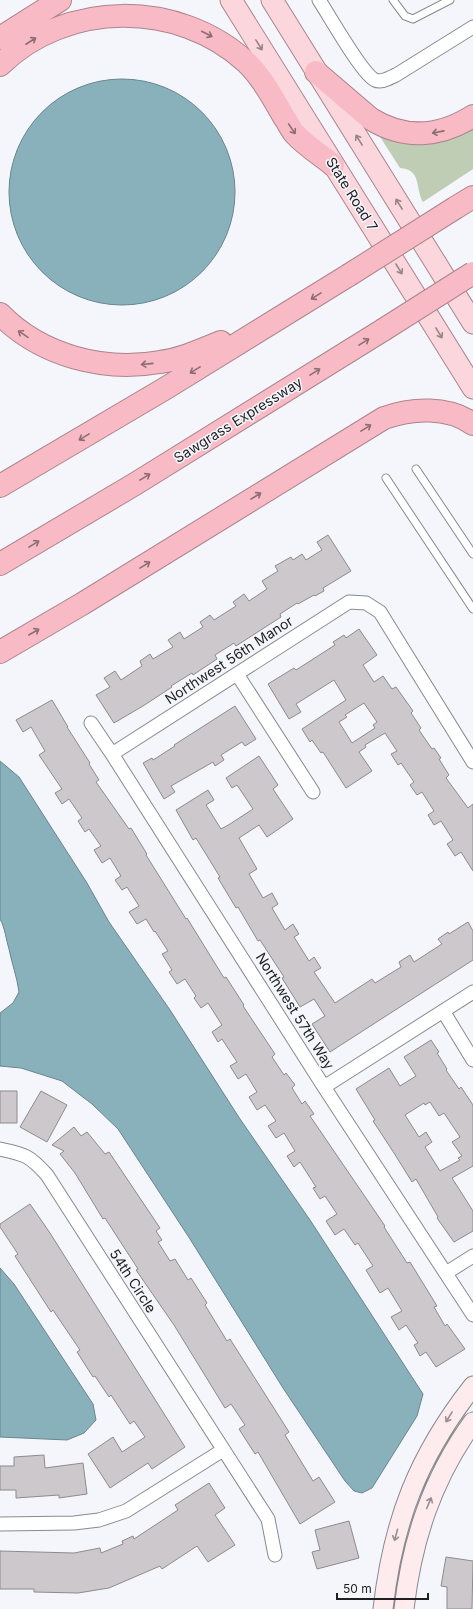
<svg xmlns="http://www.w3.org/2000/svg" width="473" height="1609" viewBox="0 0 473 1609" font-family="Inter,sans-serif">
  <rect width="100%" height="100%" fill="#f4f6fb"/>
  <path fill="#bfcdb5" d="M473,122V169L423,202C415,189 422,169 400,168L377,132Z"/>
  <path fill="#89b1bc" stroke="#69858e" d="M9 192a113 113 0 1 1 226 0a113 113 0 1 1-226 0Z
    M0,761L19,777L87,883L109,922L170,1010L240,1119L310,1220L423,1394L417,1416L372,1488L362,1493L354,1491L345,1481L283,1388L190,1239L118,1129L92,1104L62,1081L21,1068L0,1066V1013L13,1003L19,992C17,977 12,964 9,949C6,939 5,928 0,919Z
    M0,1268L14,1284L93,1404L96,1420L84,1433L67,1440L0,1437Z"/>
  <path fill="#cdc8cc" stroke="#8e8a8d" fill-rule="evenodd" d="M328,535L351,571L323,588L324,591L315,596L314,595L298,604L297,603L280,614L281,617L236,646L234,643L215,655L217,659L193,675L192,673L171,686L172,687L143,706L114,723L96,695L110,687L104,678L115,671L121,680L142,666L140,661L150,654L153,659L173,647L168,640L180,632L184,639L203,627L200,622L210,615L214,620L236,606L233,602L244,594L249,601L267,589L262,581L278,571L275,566L291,557L293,560L302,554L306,560L322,550L317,542Z
    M359,629L377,655L363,665L374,682L383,676L392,689L396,687L413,711L411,713L421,728L419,730L432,749L434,748L441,758L439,759L449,775L446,778L468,808L473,804V871L461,852L455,856L447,844L453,840L441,821L434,825L428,815L434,811L422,792L417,795L410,785L414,782L401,763L398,765L391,754L397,751L385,733L365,745L366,747L359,752L372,771L346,788L323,752L321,753L312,740L310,742L302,729L346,700L334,680L296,704L301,712L289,719L268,684L294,668L296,670L335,645L333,642L344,635L346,638ZM364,703L377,722L373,725L375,728L352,743L339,722L347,717L345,715Z
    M52,700L68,727H67L90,763L89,764L99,780L96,782L129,829L131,828L147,854L146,855L186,919L187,918L224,978L226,977L244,1005L243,1006L275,1054L272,1057L284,1075L286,1073L295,1085L292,1088L302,1104L305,1101L314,1114L310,1116L385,1226L384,1227L407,1263L410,1262L437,1306L434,1307L445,1326L447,1324L465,1349L436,1367L426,1352L420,1356L414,1345L418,1343L406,1325L399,1330L391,1317L402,1311L388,1288L380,1293L366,1270L373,1266L358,1243L355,1245L344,1229L335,1235L326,1221L337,1214L325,1196L320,1199L313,1188L316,1187L300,1162L294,1167L287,1156L295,1151L284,1133L276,1138L268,1126L276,1121L265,1105L257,1110L249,1097L257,1092L246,1074L238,1079L230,1066L237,1062L222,1039L218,1042L212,1032L222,1025L208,1003L201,1008L194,998L196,996L185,979L177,984L169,972L172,970L162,954L168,951L155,931L154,932L146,919L137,924L129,912L139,906L127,887L122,890L115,880L121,876L110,858L102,863L94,850L101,846L89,829L85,832L78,821L82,818L69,799L62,804L55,793L62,789L39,755L45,751L31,727L23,732L16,720Z
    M235,706L256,739L245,746L242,742L221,755L224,760L215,766L213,762L171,786L175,792L164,799L143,763L152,758L153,760L175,746L174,745Z
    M259,756L278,785L273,789L293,819L267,837L259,825L239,838L257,869L249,874L263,898L272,893L278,904L272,908L285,930L293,924L299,934L294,937L309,961L314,957L321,968L314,972L335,1003L372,979L375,983L401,967L399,962L410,955L414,962L442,944L438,939L448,932L449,934L468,922L473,931V960L330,1052L312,1024L325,1016L314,999L300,1007L282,978L284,977L260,940L258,941L238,907L236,908L218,878L220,877L196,838L193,840L176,810L208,790L214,800L206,805L221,829L230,824L253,809L237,785L232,788L226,778Z
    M431,1040L439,1052L437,1053L447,1069L446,1070L459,1089L461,1087L473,1105V1166L452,1178L473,1211V1231L454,1242L437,1218L438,1217L416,1179L412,1182L394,1153L373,1121L375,1120L356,1089L389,1068L400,1086L416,1076L404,1057ZM430,1102L439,1116L444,1113L460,1137L452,1142L462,1156L458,1158L460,1160L440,1171L425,1147L432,1142L426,1132L419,1137L405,1115L424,1103L425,1105Z
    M0,1091H17V1123H0Z
    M41,1091L67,1105L47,1142L20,1127Z
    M74,1127L81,1136L87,1132L105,1154L109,1152L160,1228L156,1231L162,1240L158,1242L170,1261L175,1259L188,1280L191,1278L207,1303L205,1305L227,1341L230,1339L289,1432L285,1435L313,1481L319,1477L335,1502L300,1524L258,1452L255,1454L239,1429L245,1425L231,1404L225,1408L174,1325L136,1270L138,1269L105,1218L103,1219L75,1173L60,1154L64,1151L52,1145Z
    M30,1204L50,1233L185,1447L152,1469L148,1463L110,1488L88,1454L113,1437L122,1452L145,1437L134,1421L130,1424L111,1395L109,1397L95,1376L93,1377L77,1352L80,1350L53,1310L51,1312L15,1256L18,1254L0,1227V1224Z
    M44,1455L45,1468L83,1463L87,1494L59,1498V1495L16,1498V1490H0V1466H14V1457Z
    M209,1483L225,1508L215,1515L235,1545L208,1562L197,1546L162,1569L160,1566L109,1588L78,1593L34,1592V1589H0V1551L74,1553L100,1548L101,1553L123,1544L122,1541L133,1536L134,1539L178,1510L175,1505Z
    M349,1521L359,1558L317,1569L312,1552L320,1550L315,1530Z
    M446,1557L473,1561L472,1609H447V1587L441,1586Z"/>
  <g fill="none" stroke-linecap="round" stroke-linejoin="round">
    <defs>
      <path id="lane" d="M393,0L405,16L413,19L450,0
        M416,469L473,554
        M386,478L473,609"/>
      <path id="street" d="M319,0C329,15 362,74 375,80C382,83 389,78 396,75L473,27
        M237,674L313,792
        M91,723L112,754L324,1087L473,1315
        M112,754L349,602L366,603L380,612L473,762
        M443,1011L473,1060
        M324,1087L473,992
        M0,1149C25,1154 30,1156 47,1175L268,1519L275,1555
        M446,1273L473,1256
        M0,1524L74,1523L99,1520L126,1511L223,1450"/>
      <path id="secondary" d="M383,1609C393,1521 418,1456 473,1386
        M404,1609C412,1540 432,1479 473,1422"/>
      <path id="primary" d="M231,0L473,388
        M272,0L473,323"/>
      <path id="highway" d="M0,38L60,0
        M0,65C66,0 179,0 246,62C262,77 273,98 284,117C288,122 291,130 295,134C306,146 321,155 333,165
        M316,72L371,119C405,140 440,137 473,116
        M455,208L473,197
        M0,314C41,356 104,372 160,362C182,359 201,350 221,342
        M0,486L166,388L349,275
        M0,564L135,484L383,330
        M0,652L82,604L384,418C412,408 448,406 473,424"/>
    </defs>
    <use href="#lane" stroke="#888a8e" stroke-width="9"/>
    <use href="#street" stroke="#888a8e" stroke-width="15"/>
    <use href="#secondary" stroke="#888a8e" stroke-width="21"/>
    <use href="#primary" stroke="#ac848c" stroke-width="23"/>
    <use href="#highway" stroke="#ac848c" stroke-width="24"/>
    <use href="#lane" stroke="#fff" stroke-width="7"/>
    <use href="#street" stroke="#fff" stroke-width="13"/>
    <use href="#secondary" stroke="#fdebee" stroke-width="19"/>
    <use href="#primary" stroke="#fbd6dc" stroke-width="21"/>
    <use href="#highway" stroke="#f8bbc5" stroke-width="22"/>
    <defs>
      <path id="highway-bridge" d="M349,275L455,208
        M383,330L473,273"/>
    </defs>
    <use href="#highway-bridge" stroke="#ac848c" stroke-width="24" stroke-linecap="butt"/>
    <use href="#highway-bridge" stroke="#f8bbc5" stroke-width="22"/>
  </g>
  <defs><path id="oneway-shaft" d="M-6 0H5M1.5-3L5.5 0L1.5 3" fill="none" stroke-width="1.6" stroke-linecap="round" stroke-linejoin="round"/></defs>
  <g stroke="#8c6d73">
    <use href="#oneway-shaft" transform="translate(207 34) rotate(27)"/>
    <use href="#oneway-shaft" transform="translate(31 41) rotate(-33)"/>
    <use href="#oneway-shaft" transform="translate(292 129) rotate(56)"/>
    <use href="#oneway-shaft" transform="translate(438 132) rotate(169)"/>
    <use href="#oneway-shaft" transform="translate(316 296) rotate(148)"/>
    <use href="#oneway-shaft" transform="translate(23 334) rotate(-146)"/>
    <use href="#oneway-shaft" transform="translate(364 342) rotate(-32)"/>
    <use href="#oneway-shaft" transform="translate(147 364) rotate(174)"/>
    <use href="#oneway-shaft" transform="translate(195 370) rotate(149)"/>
    <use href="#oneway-shaft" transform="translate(315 372) rotate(-32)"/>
    <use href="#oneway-shaft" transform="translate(366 428) rotate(-32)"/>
    <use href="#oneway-shaft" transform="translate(84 437) rotate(149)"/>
    <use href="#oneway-shaft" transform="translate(145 477) rotate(-31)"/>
    <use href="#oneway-shaft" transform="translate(256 496) rotate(-32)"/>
    <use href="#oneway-shaft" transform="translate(34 544) rotate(-31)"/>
    <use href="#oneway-shaft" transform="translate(145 565) rotate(-32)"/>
    <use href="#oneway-shaft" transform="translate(34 632) rotate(-30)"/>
  </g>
  <g stroke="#988488">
    <use href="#oneway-shaft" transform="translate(259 45) rotate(58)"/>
    <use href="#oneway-shaft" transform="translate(359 140) rotate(-122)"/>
    <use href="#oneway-shaft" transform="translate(399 204) rotate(-122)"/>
    <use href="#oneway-shaft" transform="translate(399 269) rotate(58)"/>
    <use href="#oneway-shaft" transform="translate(439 333) rotate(58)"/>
  </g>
  <g stroke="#998f92">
    <use href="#oneway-shaft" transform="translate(449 1417) rotate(122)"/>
    <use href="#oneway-shaft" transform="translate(429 1503) rotate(-67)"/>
    <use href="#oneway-shaft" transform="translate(396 1535) rotate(105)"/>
  </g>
  <g text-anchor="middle" stroke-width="3" stroke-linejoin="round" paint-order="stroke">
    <g font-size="14" fill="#1f1f21" stroke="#f4f6fb">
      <text transform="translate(352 194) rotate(58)" y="5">State Road 7</text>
      <text transform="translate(238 420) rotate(-32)" y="5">Sawgrass Expressway</text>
      <text transform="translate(229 660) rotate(-33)" y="5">Northwest 56th Manor</text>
      <text transform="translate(295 1011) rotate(58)" y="5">Northwest 57th Way</text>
      <text transform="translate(133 1281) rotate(57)" y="5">54th Circle</text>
    </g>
  </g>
  <path d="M337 1593v6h91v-6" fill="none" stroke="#1f1f21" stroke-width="2"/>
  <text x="343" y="1593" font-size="12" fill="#1f1f21" stroke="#f4f6fb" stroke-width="3" paint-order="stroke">50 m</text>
</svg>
